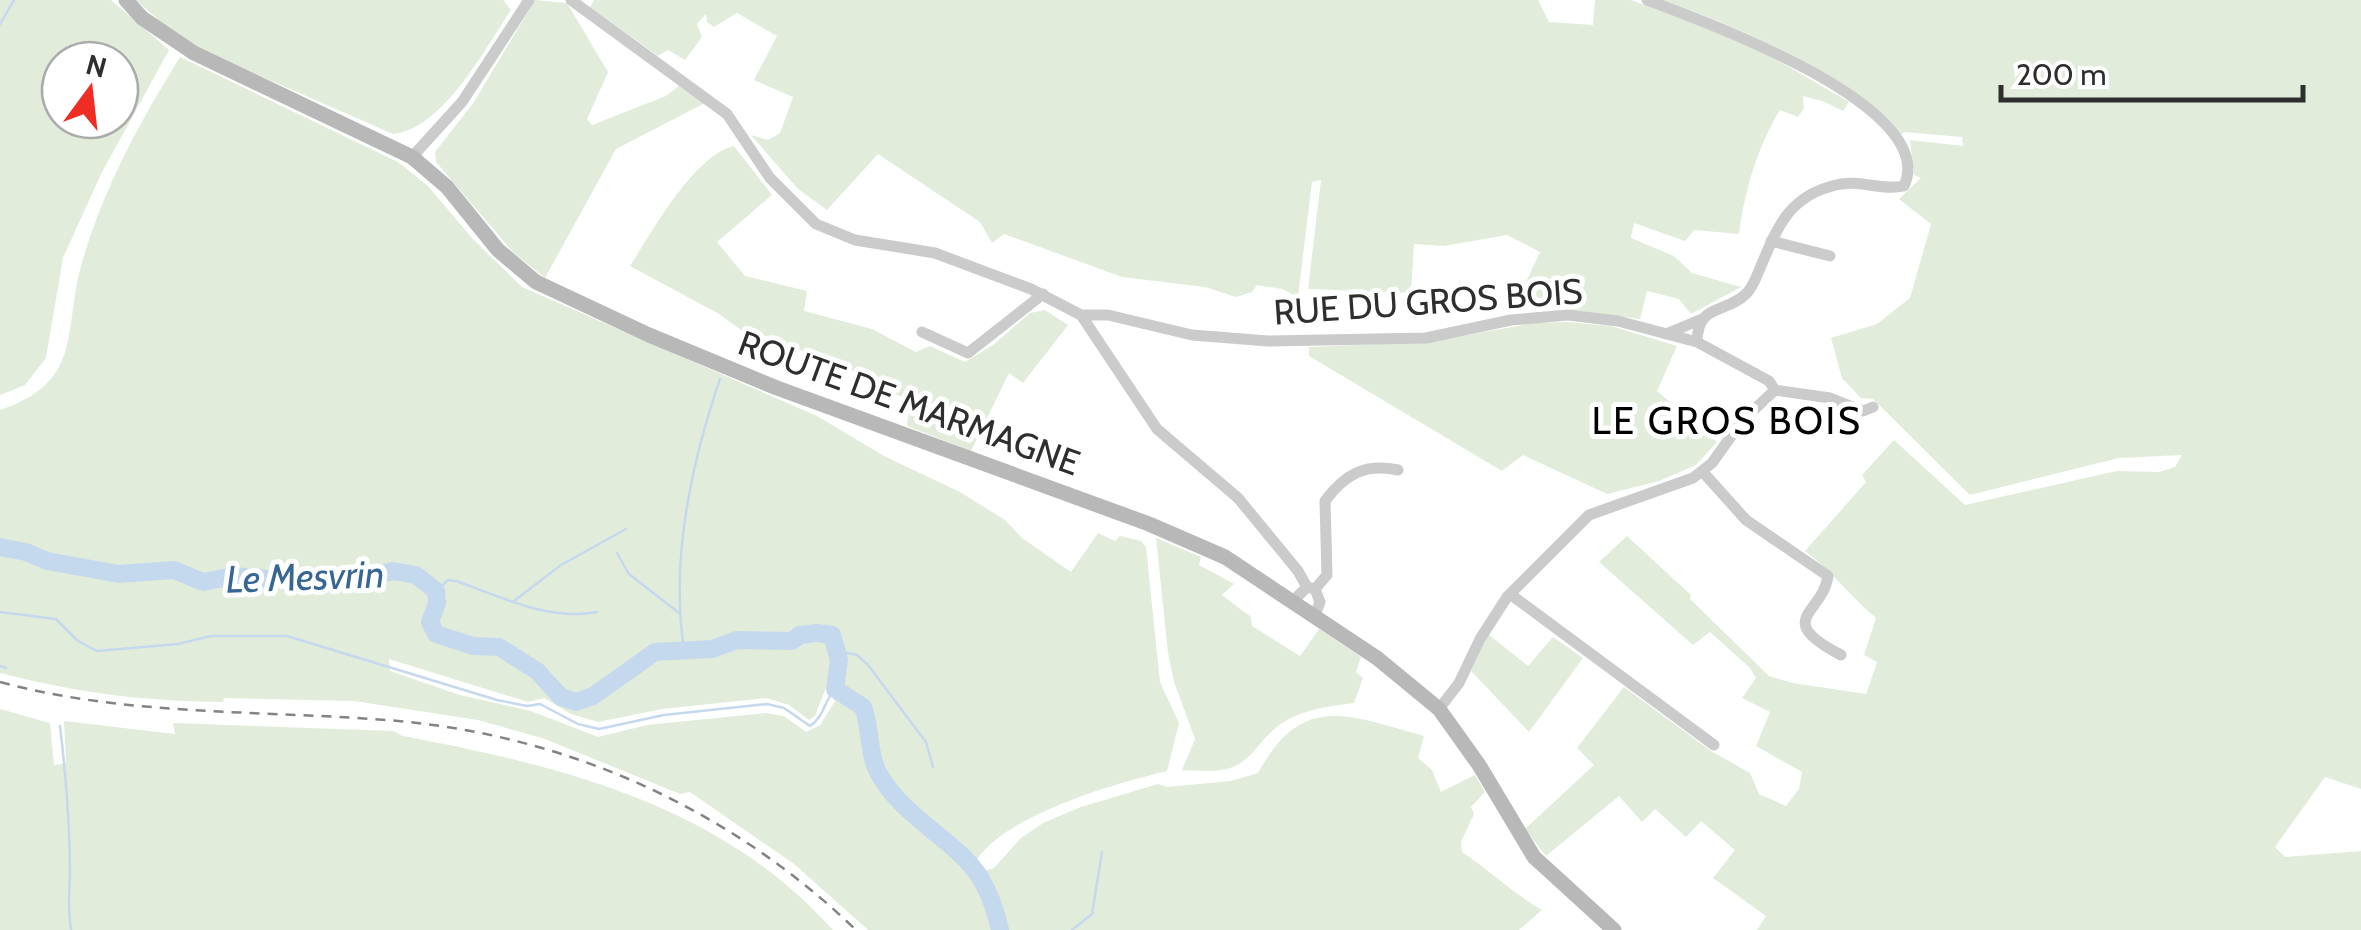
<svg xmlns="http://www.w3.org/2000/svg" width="2361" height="930" viewBox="0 0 2361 930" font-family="Cabin,sans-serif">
  <rect width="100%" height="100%" fill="#fff"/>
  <path fill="#e2ecdb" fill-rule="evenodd" d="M0,0H111L169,50L101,174L63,258L46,358L25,385L0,395ZM60,60H120V120H60Z
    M136,0H503L511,10C485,49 443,129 393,134L210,54L164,25Z
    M535,0L567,3L608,72L587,119L592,125L666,96L680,85L705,103L616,149L545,278L513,252L436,162L435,152L474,102Z
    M594,0H1538L1549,22L1593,25L1595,0H1631L1718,32L1765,53L1849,102L1843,111L1825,102L1803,96L1804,108L1798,117L1780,110C1758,145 1744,193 1739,234L1694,230L1685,241L1634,223L1631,238L1674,256L1692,273L1741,287L1691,314L1679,299L1647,291L1640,319L1538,305L1539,299L1521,293L1540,252L1507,235L1444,246L1414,244L1411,293L1308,289L1321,180L1312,182L1298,297L1282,289L1257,285L1252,292L1236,297L1205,287L1122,277L1004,234L992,243L980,222L878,154L827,210L798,189L751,135L768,140L780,133L793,97L754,80L777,36L737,13L714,27L707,22L706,14L697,24L702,37L685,60L668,50L658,56L590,7Z
    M1662,0H2361V789L2325,777L2275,847L2285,857L2361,851V930H1757L1766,916L1713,878L1735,850L1701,821L1686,837L1655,809L1642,822L1619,796L1546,856L1525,829L1594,765L1577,748L1624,687L1711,751L1750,773L1759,794L1786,806L1799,789L1802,772L1756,746L1770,712L1742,698L1756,678L1750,668L1710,632L1693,645L1599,562L1627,536L1691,595L1690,599L1769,676L1793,683L1866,694L1877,662L1864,655L1876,618C1851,597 1832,571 1805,551L1866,482L1862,475L1894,440L1965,505L2117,471L2159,472L2175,467L2182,455L2119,458L1970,495L1873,399L1861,398L1842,378L1831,338L1877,324L1910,298L1931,224L1899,199L1921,178L1914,175L1910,140L1963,146L1962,137L1904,132L1901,135C1856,76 1733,25 1662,0Z
    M180,57L398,162L428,186L472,238L522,287L817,416L884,456L960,492L1005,520L1022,538L1071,572L1098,533L1115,541L1120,536L1141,541L1146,547L1160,682L1179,723L1167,771C1116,783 983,820 970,875L994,868L1021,838L1043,823L1081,807L1158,784L1167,787L1231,781L1258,773C1303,691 1349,716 1424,736L1418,758L1432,770L1441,792L1475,775L1485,792L1471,807L1474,814L1461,842L1462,852C1490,871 1513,893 1542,910L1519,930H868L794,864L690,792L680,794L545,739L478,720L354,701L224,698L223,702C141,701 79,693 0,673V410C24,402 48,389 60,365C72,342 72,300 79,274C99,196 138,125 180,57ZM389,659L528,702L544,698L571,714L598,722L662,709L766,698L789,705L809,720L815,716L827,685L835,701L820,725L806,732L784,716L766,713L647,725L598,737L531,711L460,695L390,671Z
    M734,146L772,195L717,242L745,276L807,291L804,311L872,329L916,352L930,346L965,362L993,345L1030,313L1045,310L1068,325L1023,383L1009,373L971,451L907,426L910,400L872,385L855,372L765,336L752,338L719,314L630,266C652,232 694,155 734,146Z
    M1568,322L1611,326L1677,346L1657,391L1717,442L1696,465L1659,481L1607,494L1523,455L1502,471L1309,356V347L1428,342L1534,323Z
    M1156,538L1201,557L1199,565L1234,584L1222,595L1251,617L1252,626L1300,656L1319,629L1361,657L1356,672L1363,678L1354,703C1324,707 1295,710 1272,731C1258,744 1249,762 1230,768C1216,773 1196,770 1182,770L1195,739L1174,682L1168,653Z
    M1488,634L1528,666L1553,637L1583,658L1529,732L1471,671Z
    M0,709L50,723L54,765L66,763L64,721L175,734L173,723L393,731L403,736C561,766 720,804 833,930H0Z"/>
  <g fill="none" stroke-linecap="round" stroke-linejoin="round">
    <path stroke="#c5d9ee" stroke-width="2.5" d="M0,24L14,0
      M617,553L629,574L679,613
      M436,591L448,580L456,581C502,597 547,621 597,612
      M514,601L561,565L626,529
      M0,612L56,619L78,641L97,651L178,644L211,636H287L497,700L527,706L540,704L578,724L599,729L664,715L767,704L784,708L810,726C824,717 824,701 835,689
      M684,649C670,559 691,464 720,379
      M839,651L857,655L868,665L926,742L933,767
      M0,666L6,668
      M60,726C66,776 70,826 70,875C69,895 68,910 71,930
      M1000,928L1003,930
      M1072,930L1092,914L1102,852"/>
    <path stroke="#c5d9ee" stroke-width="18" d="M0,547L26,552L47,561L119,574L174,570L203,582L234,576L298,582L325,577L352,582L393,571L416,575L436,591L437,603L430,622L436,634L473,646L499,647L537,671L561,697L576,702L593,696L655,652L712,649L737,640L792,641L800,635L817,633L832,635L839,660L835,689L863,707C871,728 868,755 879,774C905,820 957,840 981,879C991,896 996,912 1000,930"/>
    <path stroke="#cbcbcb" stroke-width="11" d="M571,0L727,114L770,178L816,224L855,240L935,253L1031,289L1081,315L1157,429L1238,498L1298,571L1307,587
      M1647,0C1701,20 1941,106 1904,186C1881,191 1859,179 1836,185C1789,196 1778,226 1761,266C1757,275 1754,285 1747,293C1725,315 1698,302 1697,342
      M412,157L462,102L529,0
      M1771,241L1830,256
      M1081,315H1108L1192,335L1268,341L1426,338L1511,320L1568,315L1618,321L1697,342L1769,381L1775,390L1742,421L1712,463L1693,478L1589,515L1507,597L1480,639L1459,683L1439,709
      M922,332L968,353L1043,294
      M1666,334L1702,319
      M1775,390L1830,398L1863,411L1873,407
      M1702,471L1746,520L1828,576C1823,614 1772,619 1841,655
      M1315,589L1327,575L1325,501C1345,474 1365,463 1398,470
      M1510,594L1714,745
      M1294,600L1307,587L1315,589L1320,602L1315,615"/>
    <path stroke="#b8b8b8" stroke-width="15" d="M126,0L142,18L194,53L412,157L447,187L498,250L536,282L649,335L777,388L1149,524L1225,557L1377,658L1439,709L1479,765L1534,857L1614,930"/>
    <path stroke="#838383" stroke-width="2.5" stroke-dasharray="10 8" stroke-linecap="butt" d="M0,682C126,716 256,710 386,720C563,733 728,807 856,930"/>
  </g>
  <g text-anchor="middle" stroke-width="10" stroke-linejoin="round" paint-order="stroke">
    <g font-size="35" fill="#2e2e2e" stroke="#fff">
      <text transform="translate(1428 302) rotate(-4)" y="12">RUE DU GROS BOIS</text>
      <text transform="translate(909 403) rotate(20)" y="12">ROUTE DE MARMAGNE</text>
    </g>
    <g font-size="38" letter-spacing="2.5" fill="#000" stroke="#fff">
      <text x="1727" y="434">LE GROS BOIS</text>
    </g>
    <g font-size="38" font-style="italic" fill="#376695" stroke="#fff">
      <text transform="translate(305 577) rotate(-2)" y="13">Le Mesvrin</text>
    </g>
  </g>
  <g transform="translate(90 90) rotate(15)"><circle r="48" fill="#ffffff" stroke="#ababab" stroke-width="2.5"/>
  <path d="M0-8L18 38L0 25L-18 38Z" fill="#f02d25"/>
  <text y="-15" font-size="28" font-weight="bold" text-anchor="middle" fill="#2e2e2e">N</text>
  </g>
  <path d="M2001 85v15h302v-15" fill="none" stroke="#2e2e2e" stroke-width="5"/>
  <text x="2016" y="85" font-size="30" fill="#2e2e2e" stroke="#ffffff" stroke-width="8" paint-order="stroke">200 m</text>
</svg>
